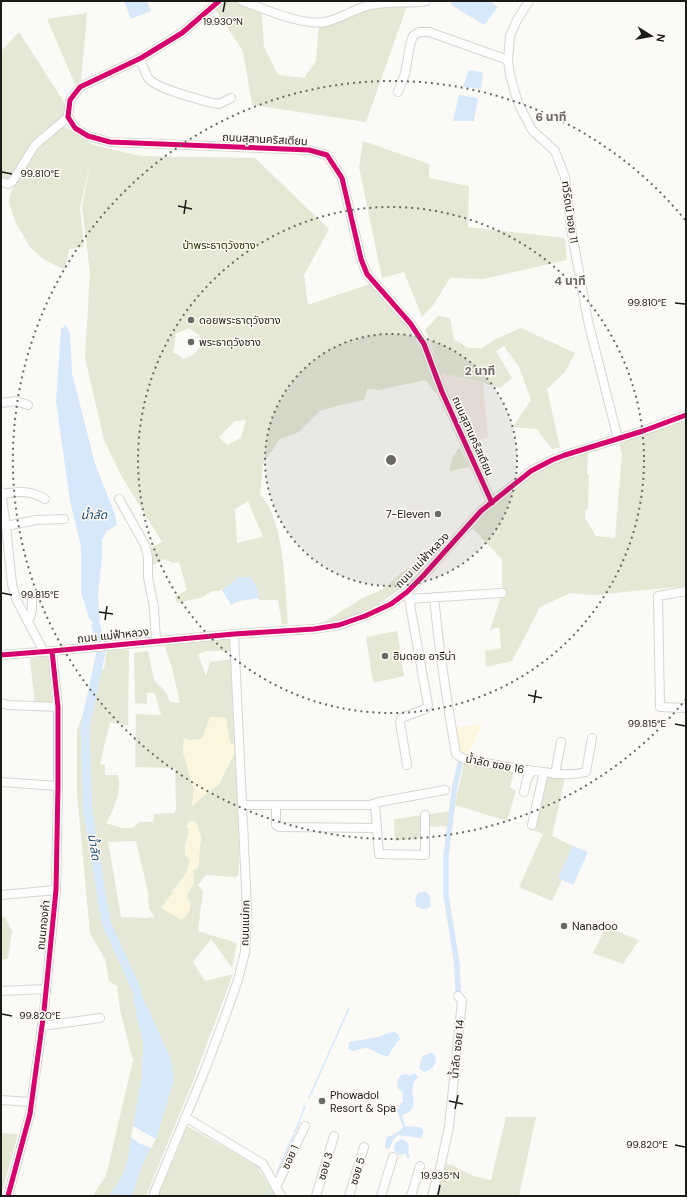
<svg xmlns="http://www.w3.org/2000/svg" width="687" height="1197" viewBox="0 0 687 1197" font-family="'DM Sans','Noto Sans Thai',sans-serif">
  <rect width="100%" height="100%" fill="#fcfaf7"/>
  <path fill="#f4ebe3" d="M439,373L483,383L488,437L467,444L445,392Z"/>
  <path fill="#e4e8d4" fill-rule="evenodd" d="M214,1H251L262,15L264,47L278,75L304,78L316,61L319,22L366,6L408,3L366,122L252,105L243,51L213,6Z
    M87,13L81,81L75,84L47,19Z
    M19,32L64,102L68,117L36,145L12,182H1V51Z
    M63,126L93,145L141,156L255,158L329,229L304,275L308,305L370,284L403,320L426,359L440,395L434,392L426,380L379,390L367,389L364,400L336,406L320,411L299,432L280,439L263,464L260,494C285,522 285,587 288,624L282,625L278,600H259L258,591L238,577L230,585L219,591H212L203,597L177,603L175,596L187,590L179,562L173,563L165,559L150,567L148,549L162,542L122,477L104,440L85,358L90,273L82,207L91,159L80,208L84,247L69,249L65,270L43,259L30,247L16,223L9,203L11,192L28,164L45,141ZM189,328L199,335L201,346L193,355L184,359L173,352L176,334ZM246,420L241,438L227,445L219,437L235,421ZM248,501L263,537L237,543L235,509Z
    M363,141L429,164V178L469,186L468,227L565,238L567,260L483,279L450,278L434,304L422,317L404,272L382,278L359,167Z
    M438,316L450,318L454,339L468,348H482L496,339L521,328L575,353L565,372L547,389L560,448L552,449L537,429L513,427L531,400L519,367L504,346L496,351L512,378L500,388L477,381L439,373L430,341L425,330Z
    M686,419V586L595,595L570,593L540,607L512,661L486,667L485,651L501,648L499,627L490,630L502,593V559L471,527L510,491L542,468L588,448L587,474H589L588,508L585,512V518L596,536L615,538L622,455L619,444Z
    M459,447L470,467L449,471L452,459Z
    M422,566L402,588L377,605L344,620L321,624L361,599L383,589L406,569Z
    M397,631L404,676L373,683L366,637Z
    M224,637L231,640L230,651H207L198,654L206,676L210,662L231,659L234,744L231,745L229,738L226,718L210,717L202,739L189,740L184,739L183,752L194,790L192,806L201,798L219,784L235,752L239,838V874L236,877L206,875L198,885L203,891L198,931L237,943L232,968L211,939L193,962L205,981L233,974L193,1081L146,1196H132L142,1165L156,1139L171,1059L138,988L133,998L143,1044L142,1076L131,1137C130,1158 123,1181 108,1196H92L106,1176L133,1060L120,1010L117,986L109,981L105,959L90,933L77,794V730L89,699L95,667L104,669L107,650H129L128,726L110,722L100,764L105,765V775H118C123,789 113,812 106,823L121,828H132L140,822H153L154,814L174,813L176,809L175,768L135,767L136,714L161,715L155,693H147V704L135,703L134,653L148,651L154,680L165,691L170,702L180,703L172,668L164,644ZM192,821L196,822L201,836L198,867L193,871V883L186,897L172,891C181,881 187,874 190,861C188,859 185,855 185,852C184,841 191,834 188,822ZM136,841L148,892L149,909L155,917L144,918L121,917L108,842Z
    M48,656L52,704L35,706L30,659Z
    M465,759L515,769L510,787L516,791L507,821L455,805Z
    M543,774L565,778L552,836L573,846L558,878L562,880L552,901L519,887L543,834L529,828L538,804Z
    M452,811L450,826L424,827L423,838L395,841L394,819Z
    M1,917H5L12,931L8,958L1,960Z
    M606,927L639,940L623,964L593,953Z
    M506,1117H536L519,1196H432L441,1164L452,1165L473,1176L491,1180Z
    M187,1126L260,1167L259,1171L272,1188L275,1196H156L176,1155Z
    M1,1133L18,1134L2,1193L1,1192Z"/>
  <path fill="#fcf6df" d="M210,717L226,718L229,738L231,744H234L235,752L219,784L201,798L192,807L194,790L183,752L184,738L189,740L202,739Z
    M483,724L465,759L460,757L452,728Z
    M192,821L196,822L201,836L198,867L193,871L194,883L186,897L191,902L189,912L182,920L161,908C171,893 186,879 190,861L185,853L187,837L190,830L186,827L188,822Z"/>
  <path fill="#d7e8fa" d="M124,1H147L151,11L131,19Z
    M455,1H490L498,7L484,25L450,4Z
    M469,70L483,72L481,89L463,87Z
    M459,95L478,98L474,121H453Z
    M66,325L70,334L72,373L95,464L115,514L117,525L107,531L102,540V558L98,595L100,620L96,626L89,618L81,592V547L70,501L56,401L61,329Z
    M238,577H251L258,591L259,598L239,601L231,605L222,590L230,585Z
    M573,846L588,852L573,885L558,878Z
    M425,891L430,896L431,906C426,910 422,910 416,906L415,900L418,893Z
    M138,987L171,1059L174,1080L156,1139L133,1126L142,1076L143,1044L133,998Z
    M395,1032L399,1035L400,1040L397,1042L388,1056C379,1056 375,1050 367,1048C359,1047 355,1054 348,1049L349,1042L379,1037L388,1033Z
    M430,1053H433L436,1058C435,1066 432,1070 424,1072L419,1068L422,1057Z
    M415,1073L418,1077C416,1080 413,1082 413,1085C410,1099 421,1109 402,1115L405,1126L420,1127L423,1130V1135L420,1138L398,1135L394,1139L389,1149L385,1148V1144L387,1137L393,1135L403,1128L397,1110L401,1103L403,1102V1093L397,1087L398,1079L401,1075L406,1074L410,1076Z
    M131,1137L139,1143L151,1148L142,1165L132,1196H108C123,1181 130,1158 131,1137Z
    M402,1139L406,1141L409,1145L408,1154L410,1156L409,1158H407L406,1154L399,1155L394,1150L395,1143Z"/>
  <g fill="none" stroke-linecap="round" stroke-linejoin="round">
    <path stroke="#d7e8fa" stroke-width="1.5" d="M309,1098L349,1008
      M277,1172L297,1127L305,1106
      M266,1196L271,1186"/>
    <path stroke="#d7e8fa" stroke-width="5.5" d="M458,991L457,964L446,895V856L455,785L460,764"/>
    <path stroke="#d7e8fa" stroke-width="9" d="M96,626L101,652L85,727L88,813L106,922L137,991"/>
    <defs>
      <path id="minor" d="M219,1L182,33L141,58L80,87L70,100L68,117L75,128L88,136L110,142L309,150L327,155L342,178L361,259L367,274L410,323L424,344L442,392L492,503
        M242,1C264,9 303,26 325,22C341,19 355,8 371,5C389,1 408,4 426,1
        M529,1L517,20L510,36L508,60L510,75L518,103L532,130L555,151L565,177L572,234L588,321L618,439
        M138,60C145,65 144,72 148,78C156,89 199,99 212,103L219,104L231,98
        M398,92L405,74L410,45L413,36L419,32H429L508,60
        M1,182L8,184L12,182L35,145L68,117
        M1,403L16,401L28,405
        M1,492L6,526L12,584L16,599L44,652
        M1,494C18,492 29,489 45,499
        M119,499L145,545L148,558V577L154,608L156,641
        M6,526L36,520L64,519
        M686,591L658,596L660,707L686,708
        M407,592L409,599L428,705L425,709L404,717L401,719L400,722L407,765
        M434,597C439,650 447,702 456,754L460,757L465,759C491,764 516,769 543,772C558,774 571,776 586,772L592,738
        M409,599L502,593
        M28,621C33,614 32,605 32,596
        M1,655L52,651L234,634L314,629L339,625L365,616L391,604L407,592L423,576L481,511L531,471L552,460L565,455L643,431L686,415
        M1,703L8,705L58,707
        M555,774L561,742
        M1,782L58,786
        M524,792L527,779L532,771
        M375,804L379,854L425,855V815
        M242,805H370L379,802L445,790
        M276,805V825L279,827L377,828
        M532,825L544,772
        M1,895L56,890
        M1,991L46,989
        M42,1026L100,1018
        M1,1100L31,1102
        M185,1117L263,1164L281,1196
        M276,1187L305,1126
        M8,1196L30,1114L44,1011L56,890L58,786V707L52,651
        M153,1196L205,1070L226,1014L238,980L245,952L247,909L234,634
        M316,1196L334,1136
        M349,1196L364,1147
        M381,1196L393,1157
        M411,1196L420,1166
        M432,1196L441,1164L449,1127L462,1001L458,996"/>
    </defs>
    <use href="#minor" stroke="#d7d5d2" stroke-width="10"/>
    <use href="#minor" stroke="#fffefe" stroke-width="8"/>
    <defs>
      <path id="cycleway" d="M219,1L182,33L141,58L80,87L70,100L68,117L75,128L88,136L110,142L309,150L327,155L342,178L361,259L367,274L410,323L424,344L442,392L492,503
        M1,655L52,651L234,634L314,629L339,625L365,616L391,604L407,592L423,576L481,511L531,471L552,460L565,455L643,431L686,415
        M8,1196L30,1114L44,1011L56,890L58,786V707L52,651"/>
    </defs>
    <use href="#cycleway" stroke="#fffbf4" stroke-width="8"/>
    <use href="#cycleway" stroke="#d6006c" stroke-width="5"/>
  </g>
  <path fill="none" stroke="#1c1b18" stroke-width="1.5" d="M223,12L225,2M2,172L12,174M178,206L192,209M184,214L186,200M675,303L685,304M2,593L12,595M99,612L113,614M105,620L107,606M528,695L542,698M534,703L536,690M675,724L685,726M2,1014L12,1016M449,1101L463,1104M455,1109L458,1095M675,1145L685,1147M438,1195L440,1185"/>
  <circle cx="391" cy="460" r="126" fill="#6a6966" fill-opacity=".12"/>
  <g fill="none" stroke="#6a6966" stroke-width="2" stroke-dasharray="2 4">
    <circle cx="391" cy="460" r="126"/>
    <circle cx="391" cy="460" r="253"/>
    <path d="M686 699A379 379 0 1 1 686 221"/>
  </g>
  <g fill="#6a6966" stroke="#fffbf4" stroke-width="1.5">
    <circle cx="191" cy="320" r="4"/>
    <circle cx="191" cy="342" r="4"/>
    <circle cx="438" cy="514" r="4"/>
    <circle cx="385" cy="656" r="4"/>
    <circle cx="564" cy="926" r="4"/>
    <circle cx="322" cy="1101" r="4"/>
  </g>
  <g text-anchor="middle" stroke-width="3" stroke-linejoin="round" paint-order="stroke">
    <g font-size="11" fill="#1c1b18" stroke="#fffbf4">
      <text transform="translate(265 139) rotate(3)" y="4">ถนนสุสานคริสเตียน</text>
      <text transform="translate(570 212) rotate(82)" y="4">ทวีรัตน์ ซอย 11</text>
      <text transform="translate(473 436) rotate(66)" y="4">ถนนสุสานคริสเตียน</text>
      <text transform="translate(422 560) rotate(-46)" y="4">ถนน แม่ฟ้าหลวง</text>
      <text transform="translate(113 635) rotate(-6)" y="4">ถนน แม่ฟ้าหลวง</text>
      <text transform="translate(495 764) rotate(11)" y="4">น้ำลัด ซอย 16</text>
      <text transform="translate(245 923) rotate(-88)" y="4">ถนนแม่กก</text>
      <text transform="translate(43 925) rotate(-84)" y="4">ถนนกองคำ</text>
      <text transform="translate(457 1049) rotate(-84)" y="4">น้ำลัด ซอย 14</text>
      <text transform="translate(290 1157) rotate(-65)" y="4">ซอย 1</text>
      <text transform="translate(325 1166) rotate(-73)" y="4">ซอย 3</text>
      <text transform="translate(357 1171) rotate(-73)" y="4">ซอย 5</text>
    </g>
    <g font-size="11" fill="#262f00" stroke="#fffbf4">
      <text x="219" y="249">ป่าพระธาตุวังซาง</text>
    </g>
    <g font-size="11" fill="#1c1b18" stroke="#fffbf4" text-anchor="start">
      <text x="199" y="324">ดอยพระธาตุวังซาง</text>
      <text x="199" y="346">พระธาตุวังซาง</text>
      <text x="430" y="518" text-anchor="end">7-Eleven</text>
      <text x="393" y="660">ฮิมดอย อารีน่า</text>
      <text x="572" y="930">Nanadoo</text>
      <text x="330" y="1099">Phowadol<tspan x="330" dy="13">Resort &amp; Spa</tspan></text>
    </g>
    <g font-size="12" font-style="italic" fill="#1b4a74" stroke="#fffbf4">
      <text x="94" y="519">น้ำลัด</text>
      <text transform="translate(94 847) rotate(81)" y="4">น้ำลัด</text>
    </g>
  </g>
  <g font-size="10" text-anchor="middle" fill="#1c1b18" stroke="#fffbf4" stroke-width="3" stroke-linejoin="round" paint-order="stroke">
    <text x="223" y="25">19.930°N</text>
    <text x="40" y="177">99.810°E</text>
    <text x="647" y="306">99.810°E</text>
    <text x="40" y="598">99.815°E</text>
    <text x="647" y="727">99.815°E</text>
    <text x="40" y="1019">99.820°E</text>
    <text x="647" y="1148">99.820°E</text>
    <text x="440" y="1179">19.935°N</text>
  </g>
  <circle cx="391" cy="460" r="6" fill="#6a6966" stroke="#fffbf4" stroke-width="2"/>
  <g font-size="12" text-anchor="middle" font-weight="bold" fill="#6a6966" stroke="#fffbf4" stroke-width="3" stroke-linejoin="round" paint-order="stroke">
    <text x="551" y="121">6 นาที</text>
    <text x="570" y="285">4 นาที</text>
    <text x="480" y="375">2 นาที</text>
  </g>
  <rect width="687" height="1197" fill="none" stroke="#1c1b18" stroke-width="4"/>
  <g transform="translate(651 36) rotate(101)" stroke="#fffbf4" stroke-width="3" paint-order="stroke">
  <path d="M0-3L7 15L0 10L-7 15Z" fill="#1c1b18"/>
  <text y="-6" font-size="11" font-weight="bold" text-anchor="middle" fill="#1c1b18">N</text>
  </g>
</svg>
